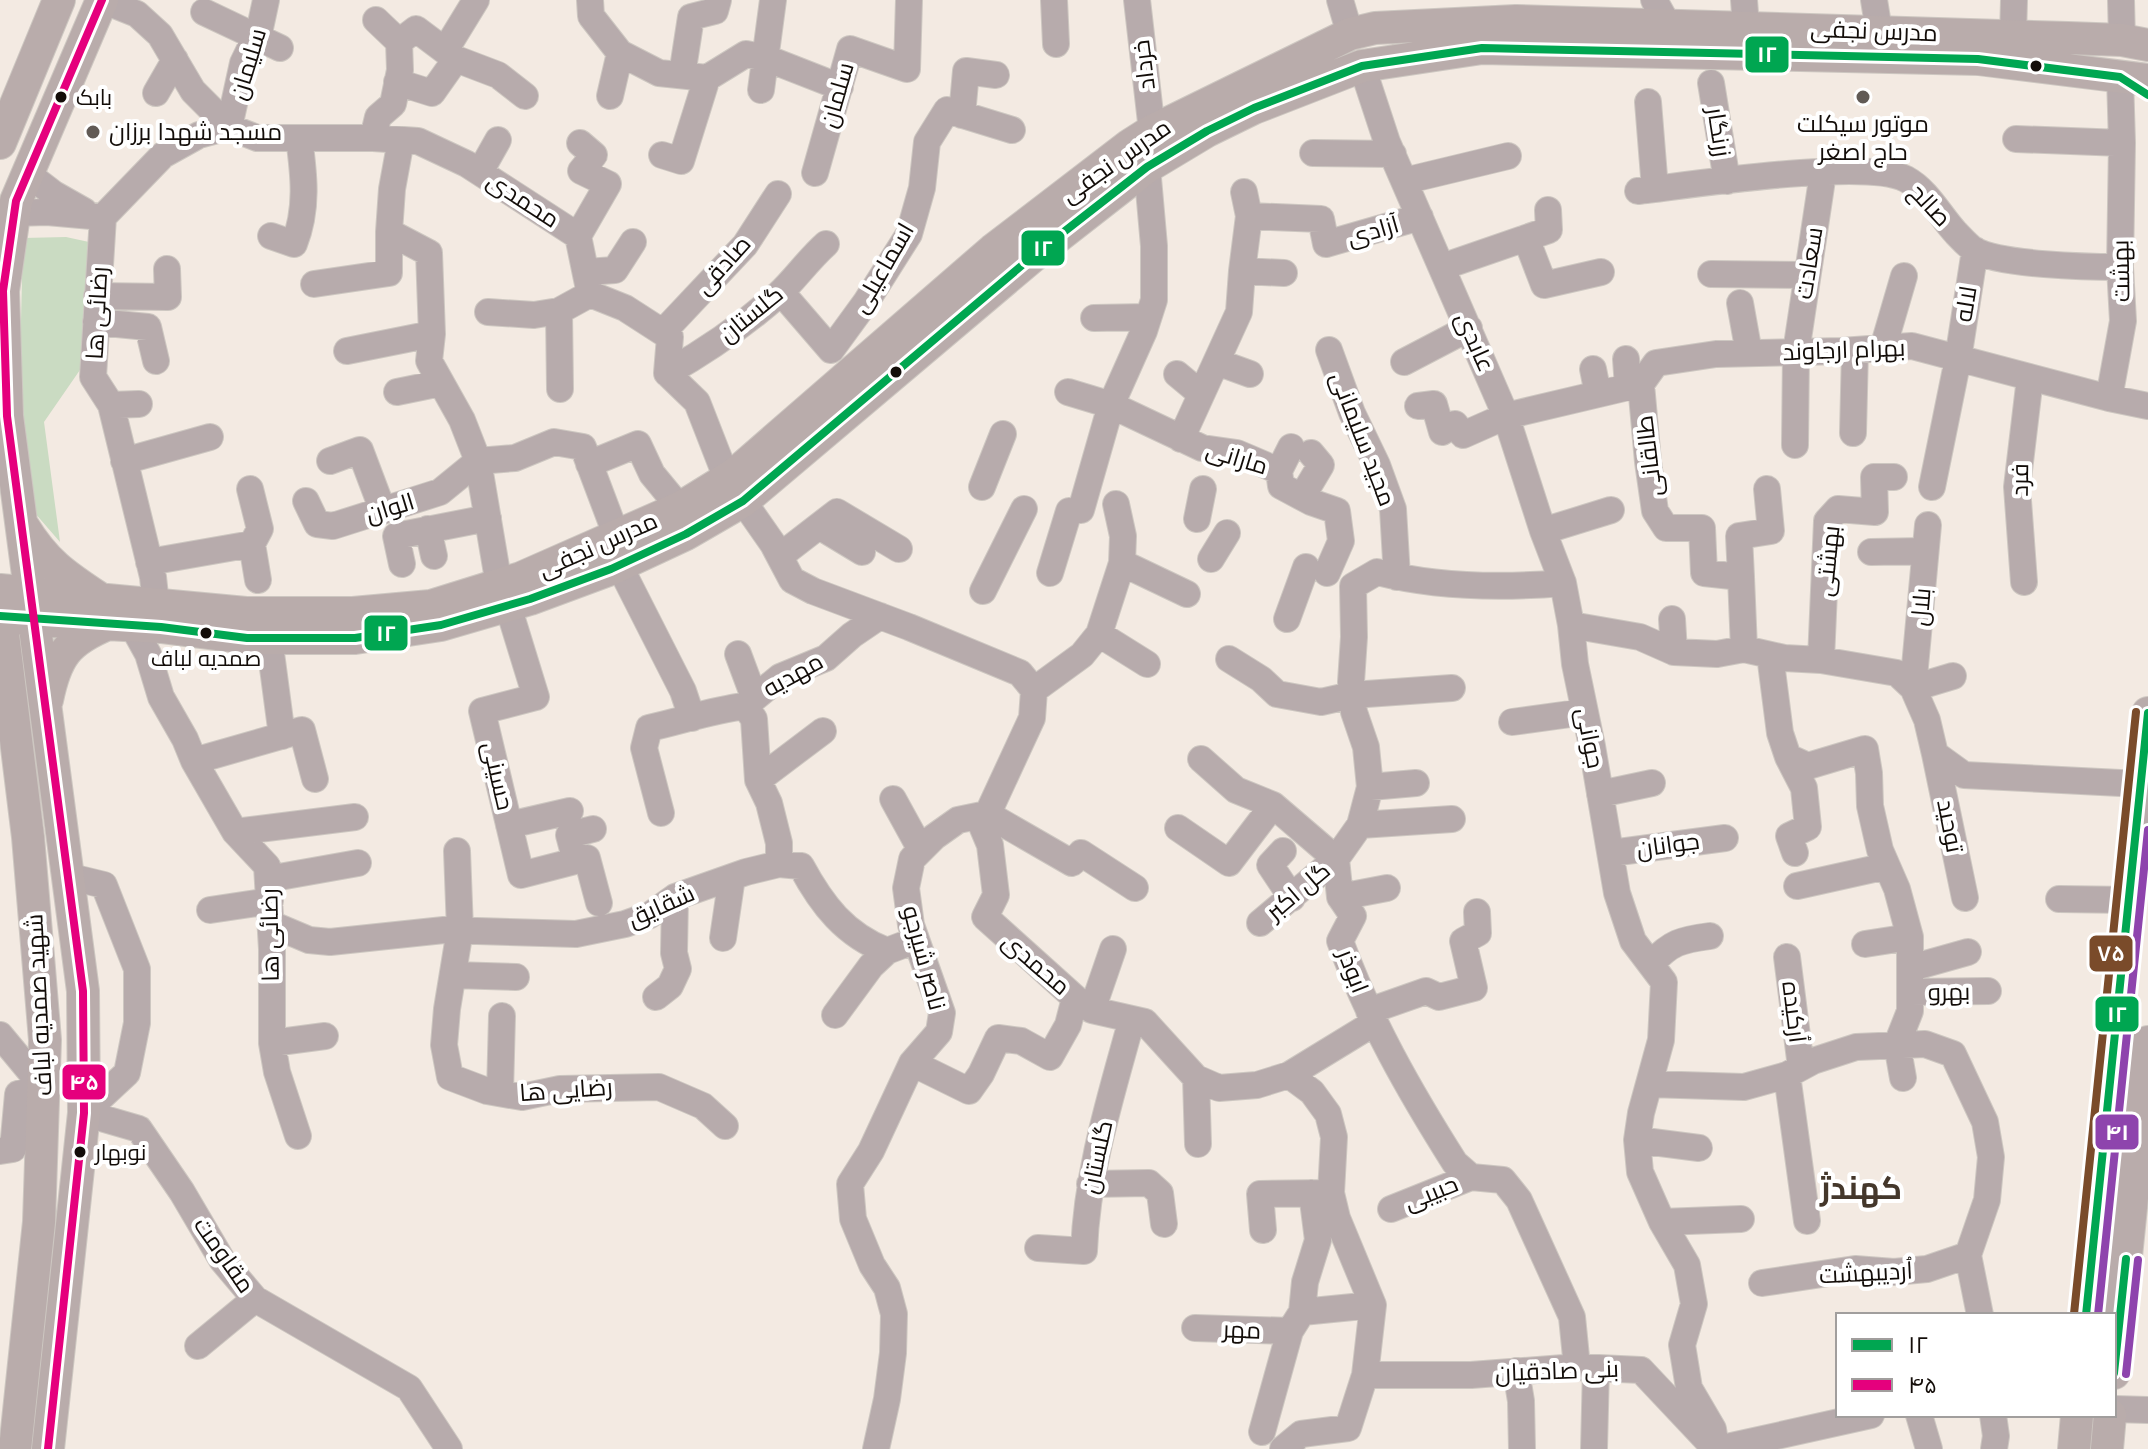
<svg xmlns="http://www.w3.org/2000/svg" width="2148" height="1449" viewBox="0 0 2148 1449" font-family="Mulish,Cairo,sans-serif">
  <rect width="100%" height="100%" fill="#f3eae2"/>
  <path fill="#cadbc2" d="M66,237L89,242L82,367L44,422L60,542L34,512L19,403L23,238Z"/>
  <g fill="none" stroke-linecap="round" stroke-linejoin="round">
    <defs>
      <path id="minor" d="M102,0L137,14L160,35L193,91L229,127L257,138H373L418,141L467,164L578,236L590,294L625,308L670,337L667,373L697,402L727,479
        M590,0L591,16L620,53L659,73L707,78L746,54L766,58L840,87
        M1054,0L1056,44
        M1137,0L1152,131
        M1340,0L1350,34
        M1654,0L1668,25
        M1744,0L1746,27
        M1874,0L1879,31
        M2121,0L2122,40
        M204,12L280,48
        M2013,36L2014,0
        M399,42L416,29L456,59L498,75L525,96
        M446,49L476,0
        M1362,66L1387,142L1506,416L1543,531L1563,583L1571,625L1575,664L1592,746L1617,893L1633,941L1664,982L1661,1040L1641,1113L1637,1140L1640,1172L1662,1222L1687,1265L1694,1304L1682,1345L1689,1388L1713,1429L1716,1449
        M682,75L691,17L715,11L718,0
        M397,82L432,93L456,59
        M1711,83L1727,181
        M761,90L773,0
        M156,93L175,60
        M610,96L620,53
        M1648,102L1655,189
        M962,115L966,71L996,75
        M373,138L378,117L393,104L400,70L399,42L376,20
        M2016,139L2122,143
        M401,140L392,189L389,232L429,253L432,334L429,361L462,420L478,461L499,585
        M1313,153L1393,154
        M662,155L681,161L707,78
        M480,172L498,140
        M815,173L850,49L907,69L909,0
        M28,174L54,194L84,211
        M1404,181L1508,156
        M1638,191C1691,185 1864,158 1906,179C1928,191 1940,216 1956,233C1961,238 1968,246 1974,250C2000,265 2088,267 2120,267
        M14,213L47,212L103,217
        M1249,216L1321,219L1326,244L1420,217
        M271,236L294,244C308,209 304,175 299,138
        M578,236L608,184L581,171L594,155L580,143
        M1526,238L1544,285L1601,272
        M1442,267L1549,230L1548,210
        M1242,271L1284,273
        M586,272L615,270L633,242
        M1711,274L1807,275
        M314,284L389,273V232
        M781,292L831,350L866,302L909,234L922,188L927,142L947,110L1012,130
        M97,296L168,297L167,269
        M1740,303L1749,353
        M559,311L560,389
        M488,312L534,315L559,311L590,294
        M1094,318L1148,317
        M96,322L148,327L156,361
        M663,332L745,245L778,194
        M1883,348L1904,276
        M1329,350L1352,413L1377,465L1393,509L1397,577
        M347,351L432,334
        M1626,359L1628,387
        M1217,362L1250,374
        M1404,362L1469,328
        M1593,369L1598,394
        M667,373C706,351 745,324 779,294C795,279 809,259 826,244
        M1177,374L1201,394
        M1641,384L1656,363L1716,354L1841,351L1912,346L2109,398L2148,406
        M1641,384L1648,462L1655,511L1666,528H1702L1704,573L1741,577L1744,649
        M397,392L441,383
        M1068,392L1111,405L1202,448L1237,453L1279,471L1281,486L1311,502L1337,511L1341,541L1327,573
        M2109,398L2123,321L2120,267L2122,143L2120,77
        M111,405L139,404
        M1418,406L1434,404L1442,432L1455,424L1463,435L1506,416L1641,384
        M1853,433L1855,350
        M1181,439L1239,312L1242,271L1249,216L1244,192
        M1795,445L1796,352L1823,173
        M124,461L210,437
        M330,461L360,450L383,511
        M589,464L638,444L652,474L680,508
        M1279,471L1291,447
        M982,487L1003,434
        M1932,487L1958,359L1975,250
        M250,489L260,529L252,544L258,580
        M1302,497L1321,465L1311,453
        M306,501L317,524L333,526L440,492L478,461L515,458L554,442L583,447L617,537
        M743,501L773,544L792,580L813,591L909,627L1020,673L1034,690L1032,718L982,826L990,845L996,895L985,917L1075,998L1092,1010L1145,1022L1196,1078L1219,1088L1257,1085L1289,1075L1312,1092L1328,1114L1334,1137L1331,1193L1337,1218L1373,1305L1365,1375L1348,1428L1301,1434L1283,1449
        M1081,510L1111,405L1144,331L1154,300V246L1147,167
        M1197,519L1203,489
        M1928,525L1913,688L1953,676
        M819,526L862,552
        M428,529L434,556
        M1543,531L1611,510
        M1871,552L1925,551
        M780,556L837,512L899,549
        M1211,559L1227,533
        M149,562L252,544
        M1122,563L1187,594
        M402,564L396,536L488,518
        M619,565L683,691L692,718
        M1050,573L1069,511
        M1741,577L1739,536L1771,531L1767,489
        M2024,582L2017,487L2030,378
        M1563,583C1503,588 1436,587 1377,572L1353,586L1354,637L1351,682L1354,712L1366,747L1370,787L1360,825L1336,859L1340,897L1353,916L1340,941C1369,1020 1410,1092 1455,1163L1471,1177L1503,1180L1519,1200L1572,1317L1577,1367
        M983,591L1024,509
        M156,605L153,577L111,405L93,377L103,217L163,155L199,135L229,127L243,63L260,28L266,0
        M508,606L536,697L482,711L521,875L587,858L599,903
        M1287,619L1306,567
        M1672,619L1674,652
        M132,625L148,654L161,697L185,739L194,761L235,832L267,866L272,949V1043L277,1072L298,1136
        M1571,625L1640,637L1674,652L1717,654L1744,649L1784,658L1821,660L1897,673L1913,688L1927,720L1935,754L1964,775L2140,784
        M1099,634L1147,664
        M269,638L282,736
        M738,654L754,697
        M1770,655L1780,733L1788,757L1808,766L1865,749L1869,773L1870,806L1880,850L1897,889L1910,937V1011L1897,1044L1903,1078
        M1229,659L1261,679L1277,694L1321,702L1352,695L1452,688
        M1821,660L1827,521L1838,509L1875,512L1874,477H1894
        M1034,690L1082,655L1099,634L1122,563L1123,536L1116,504
        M745,706L780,677L826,658L852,635L880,616
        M1512,722L1585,712
        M1935,754L1965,898
        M1788,757L1804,788L1808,827L1789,836L1795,853
        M1201,759L1236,790L1273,805L1336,859L1260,923
        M194,761L302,730L315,779
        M758,780L823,731
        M1370,787L1416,783
        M1600,794L1652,783
        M893,799L921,850
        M661,813L644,748L649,728C681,721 712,710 745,706L754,719L758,780L769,803L779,843V864
        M509,825L570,811
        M1360,825L1452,819
        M1178,828L1229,863L1273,805
        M235,832L355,817
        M457,851L460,930L447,1009L444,1045L450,1077L487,1091L522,1097L560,1089L659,1087L703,1106L725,1126
        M1283,851L1270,865L1292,898
        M1611,853L1725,838
        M576,861L569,835L593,829
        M67,876L104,885L137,969V1023L127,1073L84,1113
        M268,879L358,863
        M1797,886L1887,866
        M1340,897L1387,888
        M2059,899L2129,900
        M210,910L270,901
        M271,924L309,940L330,942L444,930L576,934L625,924L650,915L675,897L746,872L779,864L801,866C822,905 845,935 887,951L916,940
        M723,938L732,877
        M1865,944L1910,937
        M1787,957L1801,1067
        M1651,964C1671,942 1681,940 1710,936
        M1911,968L1968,952
        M453,975L516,977
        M1911,992L1988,991
        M656,997L670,986L678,969L674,953L675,897
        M1092,1010L1113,949
        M1369,1011L1426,991L1439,997L1474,988L1463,941L1478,933L1477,912
        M835,1015L871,966L887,951
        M0,1035L44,1088L18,1094L13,1149L0,1151
        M272,1043L325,1036
        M912,1063L969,1091L981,1074L998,1038L1021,1041L1050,1057L1068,1025L1075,998
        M1289,1075L1374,1023
        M1787,1075L1807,1221
        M1196,1078L1198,1144
        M1649,1084L1744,1087L1787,1075L1813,1061L1856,1047L1925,1044L1953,1054L1985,1122L1991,1157L1987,1200L1968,1255L1980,1315
        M500,1093L502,1016
        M84,1113L139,1129L182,1192L222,1260L255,1299L409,1388L449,1449
        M1637,1140L1699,1148
        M1090,1184L1149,1183L1160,1193L1164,1224
        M1391,1209L1471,1177
        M1662,1222L1741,1219
        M1263,1230L1260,1194L1328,1193
        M1038,1248L1084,1251C1087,1170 1111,1096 1132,1019
        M1762,1283L1855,1269L1894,1272L1927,1269L1968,1255
        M1302,1312L1305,1282L1318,1240L1312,1193
        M1195,1328L1290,1331
        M198,1346L255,1299
        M1516,1371L1521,1401L1522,1449
        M1365,1375H1471L1577,1367L1641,1370L1707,1440
        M2114,1409L2148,1410
        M1919,1415L1929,1449
        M1993,1415L1996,1436L1994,1449
        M1262,1432L1290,1331L1302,1312L1373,1305
        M876,1449L887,1399L893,1353L894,1314L887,1288L872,1265L853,1219L850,1184L871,1151L912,1063L939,1032L942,1013L911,925L906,888L912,859L934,837L958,820L987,814L1072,863L1081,853L1135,888
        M1594,1449L1596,1368
        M1718,1449L1871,1415"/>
      <path id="major" d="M0,143L59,0
        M23,526C45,562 64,575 99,598
        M0,590L246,613H353L431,606L521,578L680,508L735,474L993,250L1130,145L1152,131L1350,34L1375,28L1516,21L2068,38L2122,40L2148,45
        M0,610L28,837L45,1040L39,1222L15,1449
        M0,616L33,620L161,627L247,638H355L441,625L530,599L611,569L686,534L743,501L1033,256L1147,167L1207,131L1254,108L1362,66L1482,48L1978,59L2148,80
        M47,700C56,656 67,641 108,624
        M2086,1315L2148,713
        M2114,1373L2148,1042
        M48,1449L84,1113L83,991L7,416L3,291L16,201L102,0
        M2074,1449L2077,1415
        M2107,1449L2110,1415"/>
    </defs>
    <use href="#minor" stroke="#cdc7c1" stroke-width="28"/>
    <use href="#major" stroke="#cdc7c1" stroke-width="34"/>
    <use href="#minor" stroke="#b7abac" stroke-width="26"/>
    <use href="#major" stroke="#b9acab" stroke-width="32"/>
    <defs>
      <path id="bus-1" d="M0,616L161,627L247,638H355L441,625L530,599L611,569L686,534L743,501L1033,256L1147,167L1207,131L1254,108L1362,66L1482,48L1978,59L2120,77L2148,95
        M2086,1315L2148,713
        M2114,1373L2126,1259"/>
      <path id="bus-2" d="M48,1449L84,1113L83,991L7,416L3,291L16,201L102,0"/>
      <path id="bus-3" d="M2098,1315L2148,830
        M2126,1374L2138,1260"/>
      <path id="bus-4" d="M2074,1314L2136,712"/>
    </defs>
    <use href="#bus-1" stroke="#fff" stroke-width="14"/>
    <use href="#bus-2" stroke="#fff" stroke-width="14"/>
    <use href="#bus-3" stroke="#fff" stroke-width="14"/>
    <use href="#bus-4" stroke="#fff" stroke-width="14"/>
    <use href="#bus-1" stroke="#00a651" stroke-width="8"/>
    <use href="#bus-2" stroke="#e5007d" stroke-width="8"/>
    <use href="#bus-3" stroke="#8e44ad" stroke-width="8"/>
    <use href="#bus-4" stroke="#7a4b2a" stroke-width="8"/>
  </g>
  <g fill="#130d09" stroke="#fff" stroke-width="3">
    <circle cx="2036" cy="66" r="7"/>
    <circle cx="61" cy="97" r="7"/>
    <circle cx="896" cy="372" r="7"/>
    <circle cx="206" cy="633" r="7"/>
    <circle cx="80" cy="1152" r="7"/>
  </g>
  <g fill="#615a55" stroke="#fff" stroke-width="3">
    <circle cx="1863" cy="97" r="8"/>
    <circle cx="93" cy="132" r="8"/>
  </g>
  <g text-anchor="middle" stroke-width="8" stroke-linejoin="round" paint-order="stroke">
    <g font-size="22" fill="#130d09" stroke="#fff" text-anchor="start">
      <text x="76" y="105">بابک</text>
      <text x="206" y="666" text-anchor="middle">صمدیه لباف</text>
      <text x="95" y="1160">نوبهار</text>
    </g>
    <g font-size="24" fill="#130d09" stroke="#fff">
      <text transform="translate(1874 31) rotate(2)" y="8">مدرس نجفی</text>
      <text transform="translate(248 64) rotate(-73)" y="8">سلیمان</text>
      <text transform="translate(1144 65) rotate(-97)" y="8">خرداد</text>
      <text transform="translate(837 95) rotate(-74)" y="8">سلمان</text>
      <text transform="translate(1719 132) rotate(81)" y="8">زرنگار</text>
      <text transform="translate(1116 161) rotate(-35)" y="8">مدرس نجفی</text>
      <text transform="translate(523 200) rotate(33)" y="8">محمدی</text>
      <text transform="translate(1930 205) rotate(47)" y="8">صالح</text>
      <text transform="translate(1373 231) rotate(-16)" y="8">آزادی</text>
      <text transform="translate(1809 263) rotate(-81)" y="8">سعادت</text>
      <text transform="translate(723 265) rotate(-48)" y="8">صادقی</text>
      <text transform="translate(883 268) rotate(-60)" y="8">اسماعیلی</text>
      <text transform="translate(2121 271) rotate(-91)" y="8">بهشت</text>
      <text transform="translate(1966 304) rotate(-81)" y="8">لاله</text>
      <text transform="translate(97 313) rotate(-87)" y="8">رضائی ها</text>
      <text transform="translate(751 314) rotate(-39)" y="8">گلستان</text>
      <text transform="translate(1475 342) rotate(66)" y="8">عابدی</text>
      <text transform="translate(1844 350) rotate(-2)" y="8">بهرام ارجاوند</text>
      <text transform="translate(1363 439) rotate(69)" y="8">مجید سلیمانی</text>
      <text transform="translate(1649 456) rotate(-97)" y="8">طالقانی</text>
      <text transform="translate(1237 458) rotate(17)" y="8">مارانی</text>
      <text transform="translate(2020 480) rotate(-89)" y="8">فرد</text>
      <text transform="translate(390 508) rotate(-17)" y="8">الوان</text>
      <text transform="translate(598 545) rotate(-24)" y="8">مدرس نجفی</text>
      <text transform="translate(1828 561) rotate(-84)" y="8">بهشتی</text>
      <text transform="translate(1921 607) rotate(-85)" y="8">بلال</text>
      <text transform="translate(793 675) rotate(-29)" y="8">مهدیه</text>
      <text transform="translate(1590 738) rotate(79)" y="8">جوانی</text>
      <text transform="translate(498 776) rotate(77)" y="8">حسینی</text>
      <text transform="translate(1950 826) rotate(79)" y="8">توحید</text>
      <text transform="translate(1668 845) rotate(-8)" y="8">جوانان</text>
      <text transform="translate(1298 891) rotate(-40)" y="8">گل اکبر</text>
      <text transform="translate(661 906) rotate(-24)" y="8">شقایق</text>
      <text transform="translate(270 935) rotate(-91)" y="8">رضائی ها</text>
      <text transform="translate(924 958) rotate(75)" y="8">ناصر شیرجو</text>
      <text transform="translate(1036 964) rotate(41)" y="8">محمدی</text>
      <text transform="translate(1353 971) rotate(69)" y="8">ابوذر</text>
      <text transform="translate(1949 992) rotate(-1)" y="8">بهرو</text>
      <text transform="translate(39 1005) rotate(-93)" y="8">شهید صمدیه لباف</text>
      <text transform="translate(1794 1012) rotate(83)" y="8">اُرکیده</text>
      <text transform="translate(566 1090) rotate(-4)" y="8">رضایی ها</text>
      <text transform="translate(1097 1157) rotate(-78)" y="8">گلستان</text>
      <text transform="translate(1431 1193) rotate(-22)" y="8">حبیبی</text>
      <text transform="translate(224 1255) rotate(55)" y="8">مقاومت</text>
      <text transform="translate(1866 1273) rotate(-3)" y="8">اُردیبهشت</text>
      <text transform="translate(1242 1330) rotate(2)" y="8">مهر</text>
      <text transform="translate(1557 1371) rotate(-2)" y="8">بنی صادقیان</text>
    </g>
    <g font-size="24" fill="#130d09" stroke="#fff">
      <text x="1863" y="132">موتور سیکلت<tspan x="1863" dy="28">حاج اصغر</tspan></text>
      <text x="109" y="140" text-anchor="start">مسجد شهدا برزان</text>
    </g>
    <g font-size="32" font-weight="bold" fill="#44372b" stroke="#fff">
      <text x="1861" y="1199">کهندژ</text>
    </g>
  </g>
  <g stroke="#fff" stroke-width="3">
    <rect x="1744" y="35" width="46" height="39" rx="8" fill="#00a651"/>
    <rect x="1020" y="229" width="46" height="38" rx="8" fill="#00a651"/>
    <rect x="363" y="614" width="46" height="38" rx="8" fill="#00a651"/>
    <rect x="2088" y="934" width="46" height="39" rx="8" fill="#7a4b2a"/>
    <rect x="2094" y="995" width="46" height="38" rx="8" fill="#00a651"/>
    <rect x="61" y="1063" width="46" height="38" rx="8" fill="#e5007d"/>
    <rect x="2094" y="1113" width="46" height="38" rx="8" fill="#8e44ad"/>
  </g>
  <g font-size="22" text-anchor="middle" font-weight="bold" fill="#fff">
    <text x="1767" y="62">۱۲</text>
    <text x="1043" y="256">۱۲</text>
    <text x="386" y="641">۱۲</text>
    <text x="2111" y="961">۷۵</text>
    <text x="2117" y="1022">۱۲</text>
    <text x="84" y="1090">۴۵</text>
    <text x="2117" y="1140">۴۱</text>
  </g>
  <rect x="1836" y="1313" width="280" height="104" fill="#ffffff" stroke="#a19e9d" stroke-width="2"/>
  <rect x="1852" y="1339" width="40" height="12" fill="#00a651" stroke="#a19e9d" stroke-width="2"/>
  <text x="1908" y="1353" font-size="24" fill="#130d09">۱۲</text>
  <rect x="1852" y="1379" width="40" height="12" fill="#e5007d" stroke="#a19e9d" stroke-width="2"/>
  <text x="1908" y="1393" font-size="24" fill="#130d09">۴۵</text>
</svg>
